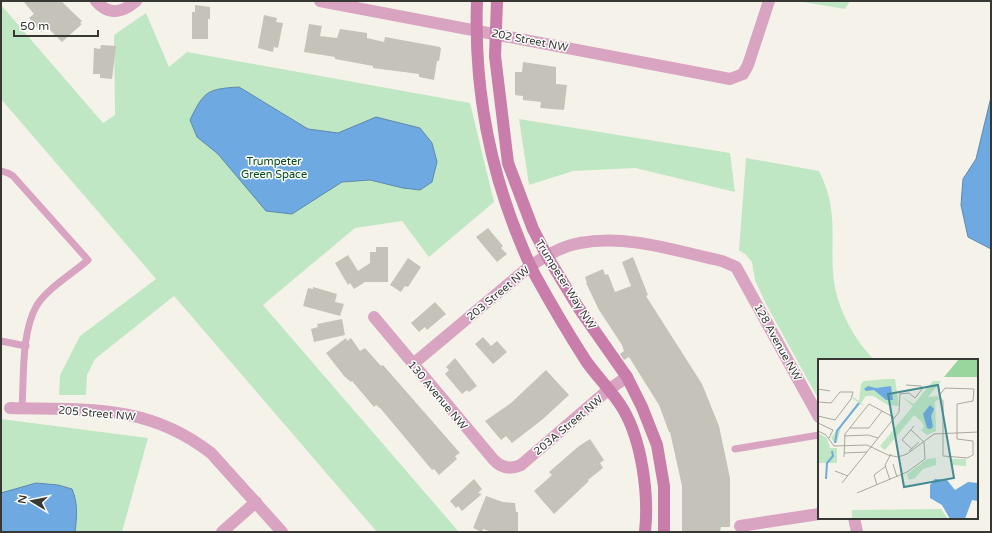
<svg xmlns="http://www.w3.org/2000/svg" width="992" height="533" viewBox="0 0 992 533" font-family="'Varela Round',sans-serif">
  <rect width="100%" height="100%" fill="#f5f3e9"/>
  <path fill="#c0e7c3" d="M797,1H850L845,9Z
    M1,5L103,123L115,115L114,35L146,13L169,67L187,52L470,103L494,202L429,257L402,221L355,228L263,305L459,532H377L174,296L95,359L87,375L86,395H59L60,375L80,336L156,279L1,99Z
    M519,119L730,153L735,192L635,168L573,171L529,185Z
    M746,158L819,171C840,212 829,240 834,282C838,309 855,342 875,360H819V400L766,304L755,280L752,262L746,255L739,250Z
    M1,419L148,438L122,532H1Z"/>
  <path fill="#6eaae1" stroke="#5e88ad" d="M239,87L308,129L338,133L376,117L420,128L432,143L437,162L432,182L420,190L403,188L370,180L342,182L292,214L266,211L218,154L197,137L190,120C204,91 207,89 239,87Z
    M991,97V249L968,237L961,205L963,179L976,159Z
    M36,483L58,485L72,489C78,503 77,516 75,532H1V493Z"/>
  <path fill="#c5c3b9" d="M23,1H61L82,21L80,23L82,24L62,42L47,27L41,32L29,18L34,14Z
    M195,5L210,7V19H208V39H192V12H195Z
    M264,15L277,18L276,22L283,23L278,48L274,47L273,52L258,48Z
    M309,24L322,26L320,36L337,38L340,29L367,33V38L384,42L385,37L440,47L441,49L439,61H437L434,80L419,77V74L373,68V66L335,59V57L304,52Z
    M101,45L116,46L112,79L100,78V74H93L94,48L100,49Z
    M523,62L556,67V84L567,85L564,110L540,108L541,102L523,100V96L515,95V72H522Z
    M488,228L503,246L501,248L507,254L497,262L476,237Z
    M376,247H388V282H365L354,289L350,283L348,285L335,263L348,255L358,271L370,263V252H376Z
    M633,257L648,295L646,296L702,384L719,426L730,478V527H721L720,532H682V486L670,432H669L659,405L629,357L624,360L620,354L624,351L622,345L599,310L586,283H587L585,277L603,269L605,275L608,274L615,292L631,286L622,262Z
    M408,258L421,267L408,287L405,286L401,292L390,285Z
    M313,287L337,294L335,302L344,304L340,316L303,306L308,288L313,289Z
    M435,302L446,314L427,330L425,327L419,332L411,323Z
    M342,319L345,335L314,342L311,329L318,327L317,324Z
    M483,337L491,346L497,341L507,352L493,364L475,344Z
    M346,338L347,341L351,338L360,351L365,348L381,366L383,365L460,453L455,456L457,459L439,475L434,469L432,470L381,409L376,405L374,407L352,381L351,382L344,376L326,353Z
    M455,358L477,386L469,392L467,390L462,394L445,374L449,370L446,367Z
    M546,370L569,395L543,419L512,443L506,436L501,440L485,421L511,403Z
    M590,439L604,460L600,463L603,468L588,480L589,481L554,514L534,491L552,475L549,472L579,446Z
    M474,479L482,489L478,493L482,494L462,511L458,506L456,508L450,501Z
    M486,496L503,502L515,503L516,512H518V531H489L483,529L482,532L473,528Z"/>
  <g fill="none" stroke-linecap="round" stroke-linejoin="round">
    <path stroke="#d9a4c2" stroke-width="7" d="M1,171L8,173L13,176L88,260C72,274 49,287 37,305C21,332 24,378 22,408
      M1,341L26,346
      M735,449L819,435"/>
    <path stroke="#d9a4c2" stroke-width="12" d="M96,1C109,16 122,13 136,1
      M320,1L730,79L743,74L748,65L769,1
      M374,317L493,459C501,468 510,470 521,465L608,390L627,377
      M413,364L530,266C546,256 562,246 580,243C627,234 676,251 722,261L736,267L819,417
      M10,408C86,410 147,403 211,453L282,532
      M854,518L857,532
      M740,526L819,514
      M222,532L256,502"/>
    <path stroke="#c97daa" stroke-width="12" d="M477,1C474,84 488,163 519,239C524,251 529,264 535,275C551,304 568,333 586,361C597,377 613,392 623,409C642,441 649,495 645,532
      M497,1L495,56L508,163L533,229L547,256L578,307L627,377L642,407L657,445L664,486V532"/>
  </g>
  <g text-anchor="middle" stroke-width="3" stroke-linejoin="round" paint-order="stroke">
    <g font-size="11" fill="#373733" stroke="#fff">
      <text transform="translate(530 40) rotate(11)" y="4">202 Street NW</text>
      <text transform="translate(566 284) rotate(58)" y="4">Trumpeter Way NW</text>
      <text transform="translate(498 293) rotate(-40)" y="4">203 Street NW</text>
      <text transform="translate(778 342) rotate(61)" y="4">128 Avenue NW</text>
      <text transform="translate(438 395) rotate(50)" y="4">130 Avenue NW</text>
      <text transform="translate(97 413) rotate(5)" y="4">205 Street NW</text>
      <text transform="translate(568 425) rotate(-40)" y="4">203A Street NW</text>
    </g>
    <g font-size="11" fill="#024a16" stroke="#fff">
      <text x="274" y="165">Trumpeter<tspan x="274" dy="13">Green Space</tspan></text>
    </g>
  </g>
  <g transform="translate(818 359)">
    <rect width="160" height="160" fill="#f5f3e9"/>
    <path d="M68,20H77L81,47L70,46L55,37H48L43,44L47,47L42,45L23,68L19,84L16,83L13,79L40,43L35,40L34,32L35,38L41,42L43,25L46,22ZM115,22H123L110,38L119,37L121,40L117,43L118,72L109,76L103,71L106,68L104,63L96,56L67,91L62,87L95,47L84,38L96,45ZM0,74L9,79L12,89H19V104H0ZM118,99V106L105,110L97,119L91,121L89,115L109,100ZM133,100H148V107L133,106ZM123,150L130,160H34V151Z" fill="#c0e7c3"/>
    <path d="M141,0H160V18H126Z" fill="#98d69d"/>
    <path d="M50,27L58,29L73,27L75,41H68L56,31L48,32L46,30ZM112,46L116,50L113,57L115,68L112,70L109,69L105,55ZM117,120L129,121L137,131L150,123L160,124V142L154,141L147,160H132L124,146L112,139V126Z" fill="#6eaae1"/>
    <path fill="none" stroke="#6eaae1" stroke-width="2" d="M17,84L19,72L41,44M8,120L9,104L15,97L14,92"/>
    <path fill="none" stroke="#a9a8a0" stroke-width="1" d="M127,29L156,30L155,42L139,45V80L155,82V96L149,99L125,97V42L121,37ZM0,30L12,32M82,35L91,34L97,39L104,30L103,27L88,26M0,43L13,44L22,33H35L33,40L17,61L0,57M0,64L15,71L11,79M32,69H51L64,52M0,72L8,76L16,87L49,86L70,96L80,98L89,95L116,75L160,73M26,77L50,76L60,79M94,90L84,81L96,67M91,92L101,83M26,94L49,93M26,98L27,75L51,45L77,59M75,105L79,118M17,112L30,117M72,121L67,106L73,95M24,124L81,53L82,34M59,126L56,116L68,107M39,134L89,113L107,100L106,83L93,71"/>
    <path fill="#458c92" fill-opacity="0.15" stroke="#458c92" stroke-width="2" d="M120,26L136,119L86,128L70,35Z"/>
    <rect width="160" height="160" fill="none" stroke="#373733" stroke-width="2"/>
  </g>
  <rect width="992" height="533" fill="none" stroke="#373733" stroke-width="4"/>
  <g transform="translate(32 501) rotate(280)" stroke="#ffffff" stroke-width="3" paint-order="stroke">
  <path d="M0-3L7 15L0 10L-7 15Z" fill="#373733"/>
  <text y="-6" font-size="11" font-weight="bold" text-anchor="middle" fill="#373733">N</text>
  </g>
  <path d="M14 30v6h84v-6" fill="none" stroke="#373733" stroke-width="2"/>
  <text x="20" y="30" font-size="12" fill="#373733" stroke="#ffffff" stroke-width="3" paint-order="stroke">50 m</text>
</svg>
